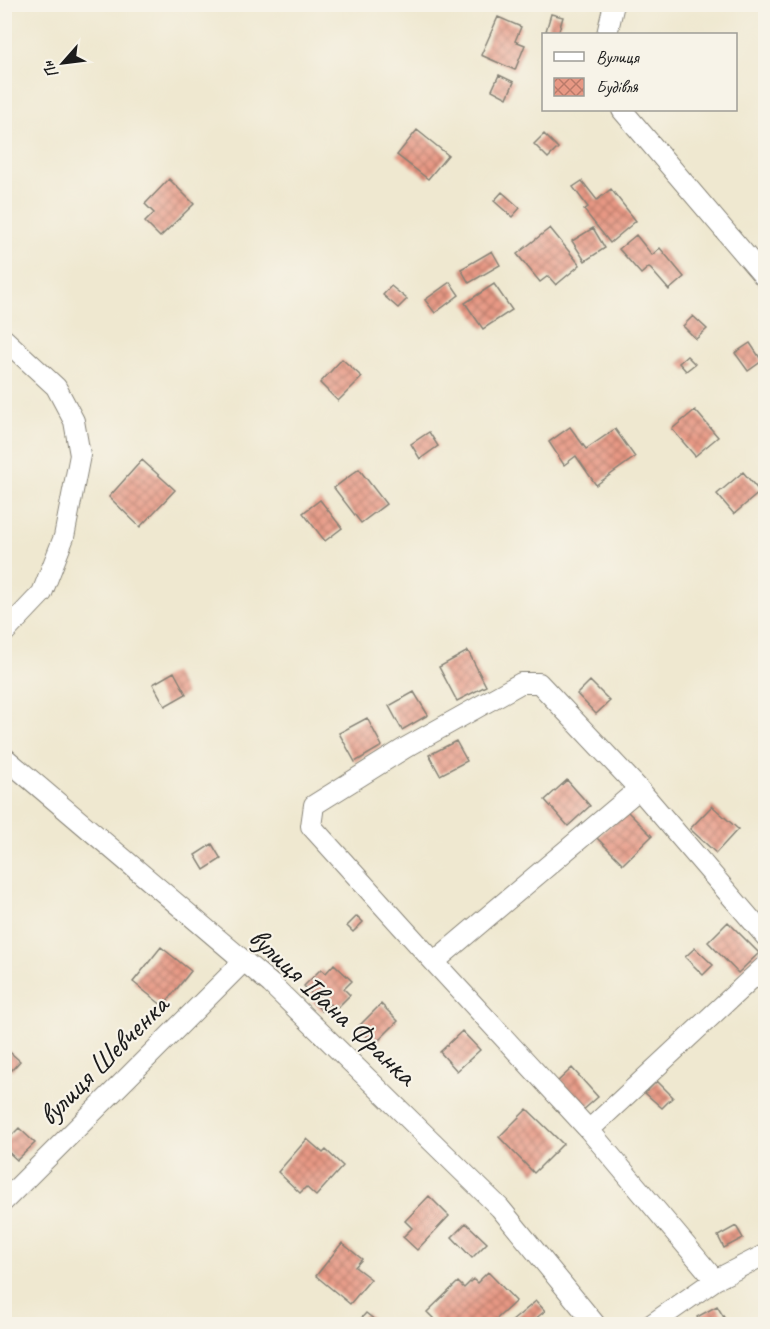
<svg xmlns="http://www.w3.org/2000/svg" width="770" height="1329" viewBox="0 0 770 1329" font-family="Caveat,sans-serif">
  <defs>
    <pattern id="building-cross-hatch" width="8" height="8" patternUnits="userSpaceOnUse" patternTransform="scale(1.5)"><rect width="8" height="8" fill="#e79884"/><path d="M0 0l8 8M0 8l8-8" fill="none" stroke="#ba7b6b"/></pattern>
  </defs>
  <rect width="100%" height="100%" fill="#f7f3e8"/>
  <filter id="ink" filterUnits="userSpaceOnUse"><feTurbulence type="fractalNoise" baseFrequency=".0167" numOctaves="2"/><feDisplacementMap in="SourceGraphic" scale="12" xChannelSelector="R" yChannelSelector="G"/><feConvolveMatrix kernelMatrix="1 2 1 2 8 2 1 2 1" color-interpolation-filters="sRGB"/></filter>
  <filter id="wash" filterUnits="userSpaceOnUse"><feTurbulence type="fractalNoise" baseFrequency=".008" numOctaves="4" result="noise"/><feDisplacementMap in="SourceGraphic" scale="24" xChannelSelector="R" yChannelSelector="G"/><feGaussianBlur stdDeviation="1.35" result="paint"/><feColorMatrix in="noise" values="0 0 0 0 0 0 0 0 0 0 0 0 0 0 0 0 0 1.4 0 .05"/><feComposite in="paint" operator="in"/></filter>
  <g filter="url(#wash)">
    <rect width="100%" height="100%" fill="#efe8d0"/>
    <g id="blocks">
      <path fill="url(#building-cross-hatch)" d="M551,14L563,17L558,34L546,31Z
        M498,17L521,27L515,41L525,45L515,70L481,55Z
        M499,75L514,82L507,98L492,90Z
        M417,130L448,155L428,179L397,155Z
        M544,134L558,148L548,158L534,144Z
        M169,179L194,204L160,237L145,222L154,213L145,204Z
        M582,181L597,200L611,189L636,221L610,243L584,210L588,207L573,187Z
        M502,192L520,208L512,217L494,201Z
        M550,228L580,265L556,285L548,276L540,282L517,254Z
        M593,228L605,248L585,261L572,241Z
        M636,235L652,255L660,248L684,277L669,290L649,267L641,274L619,249Z
        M492,251L500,265L469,283L461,269Z
        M450,282L459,295L435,313L425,300Z
        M494,284L512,310L483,329L465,303Z
        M391,286L407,299L398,308L383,295Z
        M693,316L707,329L696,339L683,326Z
        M750,343L762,361L748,371L735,353Z
        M687,356L695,364L686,371L679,363Z
        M342,359L362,377L338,401L320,383Z
        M695,410L718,437L695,456L672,429Z
        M570,427L586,449L615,429L635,457L596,485L576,456L564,465L549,442Z
        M429,432L438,446L420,459L411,444Z
        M142,460L175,490L140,527L109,497Z
        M359,469L386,504L361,523L334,488Z
        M743,472L760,492L734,514L717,494Z
        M320,500L342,528L325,541L303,513Z
        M468,651L486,686L457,701L439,667Z
        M174,672L186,694L165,706L153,684Z
        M590,681L610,701L596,714L577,694Z
        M414,692L428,715L402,730L389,706Z
        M367,718L382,746L355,762L339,733Z
        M456,741L467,761L440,775L429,755Z
        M567,780L590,806L568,826L545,800Z
        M712,806L738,829L716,853L690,829Z
        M626,810L652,836L623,864L597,838Z
        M212,844L221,859L204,870L195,855Z
        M357,916L363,922L353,932L347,926Z
        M728,922L759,953L738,973L708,942Z
        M161,947L191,971L163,1006L133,982Z
        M695,948L713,965L703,975L685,957Z
        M334,964L352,981L344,989L350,995L336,1009L330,1004L322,1011L311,1000L314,996L304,986L321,969L326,973Z
        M381,1004L398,1021L375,1044L358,1027Z
        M462,1031L480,1050L457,1071L440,1052Z
        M4,1047L20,1061L12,1070L4,1063Z
        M572,1068L598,1097L581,1112L555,1084Z
        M657,1081L673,1097L662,1108L645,1093Z
        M527,1109L563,1144L534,1173L499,1137Z
        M19,1128L35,1143L17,1160L4,1148V1143Z
        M307,1139L323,1153L326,1150L343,1166L316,1196L306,1187L300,1193L278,1172Z
        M429,1196L449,1216L417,1250L403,1237L412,1228L405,1221Z
        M466,1223L487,1243L472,1258L452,1237Z
        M736,1226L743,1238L724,1248L718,1236Z
        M342,1243L362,1259L355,1267L371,1279L350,1304L316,1276Z
        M488,1272L516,1301L491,1324H439L427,1312L458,1282L464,1288L473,1279L477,1283Z
        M536,1301L545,1311L529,1324H513L511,1322Z
        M717,1306L728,1324H702L697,1317Z
        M366,1313L380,1324H356Z"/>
    </g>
  </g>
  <g filter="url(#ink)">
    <use href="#blocks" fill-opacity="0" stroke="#868276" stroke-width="1.5"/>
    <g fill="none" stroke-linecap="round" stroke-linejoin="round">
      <defs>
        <path id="minor" d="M607,34L614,4
          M622,110L766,279
          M4,339L56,387L74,421L80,455L64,537L42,593L4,633
          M4,757L271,984L500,1208L595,1324
          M434,962L639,789
          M589,1130L766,965
          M4,1201L244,961
          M715,1280L589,1130L434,962L311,826L314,805L405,748L521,683H539L639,789L766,937
          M652,1324L715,1280L766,1254"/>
      </defs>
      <use href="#minor" stroke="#868276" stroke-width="22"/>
      <use href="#minor" stroke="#fff" stroke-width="20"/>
    </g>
  </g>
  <g text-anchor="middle" stroke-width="4.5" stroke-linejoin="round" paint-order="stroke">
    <g font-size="30" fill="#1c1c1c" stroke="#f7f3e8">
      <text transform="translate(333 1006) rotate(43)" y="10">вулиця Івана Франка</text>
      <text transform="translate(103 1060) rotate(-45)" y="10">вулиця Шевченка</text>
    </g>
  </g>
  <rect width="770" height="1329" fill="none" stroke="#f7f3e8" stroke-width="24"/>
  <rect x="542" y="33" width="195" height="78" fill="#f7f3e8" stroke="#9f9d96" stroke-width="1.5"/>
  <rect x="554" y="52" width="30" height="9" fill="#ffffff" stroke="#9f9d96" stroke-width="1.5"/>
  <text x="596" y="63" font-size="18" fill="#1c1c1c">Вулиця</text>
  <rect x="554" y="78" width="30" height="18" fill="url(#building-cross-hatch)" stroke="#9f9d96" stroke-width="1.5"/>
  <text x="596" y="93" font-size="18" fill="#1c1c1c">Будівля</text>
  <g transform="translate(63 63) rotate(242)" stroke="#f7f3e8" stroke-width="4.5" paint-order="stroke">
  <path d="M0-4.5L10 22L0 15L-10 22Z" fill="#1c1c1c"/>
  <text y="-9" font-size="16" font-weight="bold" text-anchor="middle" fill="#1c1c1c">Пн</text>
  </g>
</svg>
